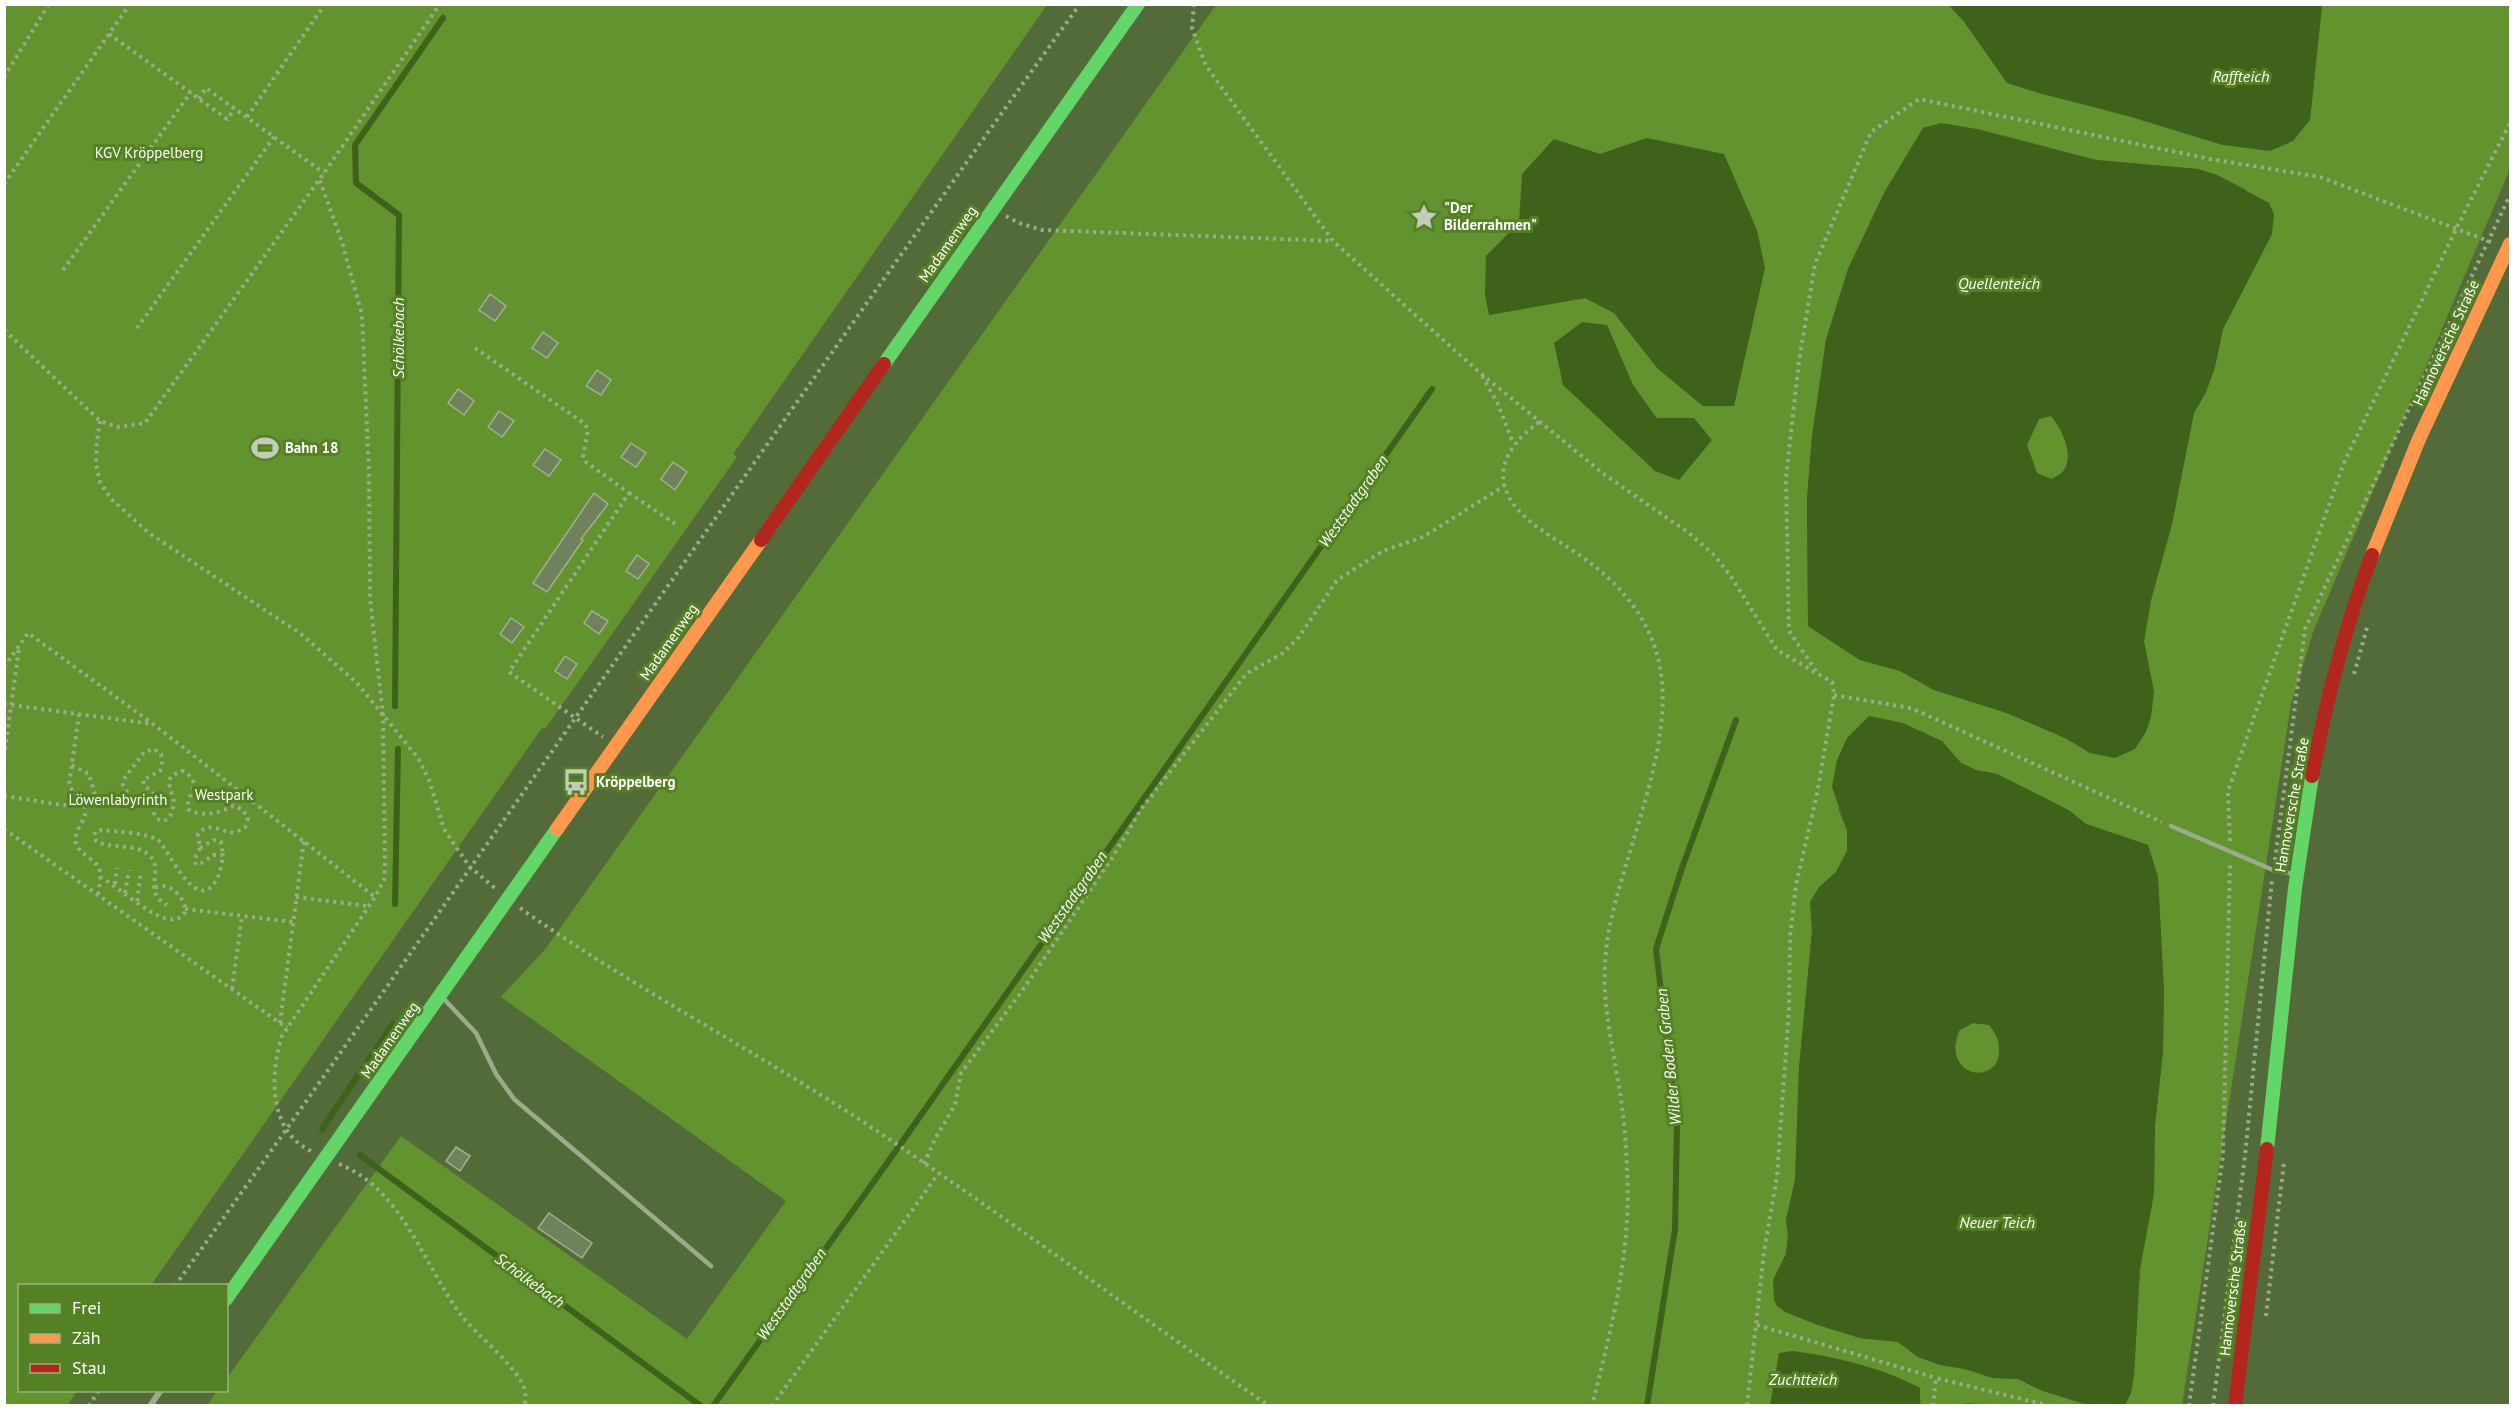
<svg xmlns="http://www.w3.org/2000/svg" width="2515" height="1410" viewBox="0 0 2515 1410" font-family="'PT Sans',sans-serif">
  <rect width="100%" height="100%" fill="#536b39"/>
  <path fill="#63932f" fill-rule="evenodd" d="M4,5H1047L733,454L737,457L545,729L542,728L151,1285L20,1286V1390L77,1391L67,1406L4,1405Z
    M1216,5H1949L1965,23L2008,83L2039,93L2128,116L2223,145L2310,120L2322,5H2510V169L2313,632L2291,704L2182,1405H2125L2131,1393L2134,1375L2140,1269L2154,1193L2155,1125L2163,1051L2164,992L2158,877L2148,845L2086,824L2070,811L1997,774L1976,770L1961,763L1942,741L1838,809L1847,830V851L1836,872L1820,887L1810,902L1812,931L1799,1068L1795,1180L1786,1220L1788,1236L1786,1254L1773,1280L1777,1306L1815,1324L1860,1338L1898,1342L1918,1357L1940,1365L1965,1369L1993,1378L2018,1379L2043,1391L2088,1405L1991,1406L1969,1403L1954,1405H1920L1921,1400L1777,1371L1770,1406H207L217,1391L226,1390L227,1378L401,1136L687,1339L786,1201L501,997L546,948ZM1977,129L2096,160L2198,169L2217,175L2245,189L2272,234L2223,329L2215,367L2206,392L2194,413L2172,524L2151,600L2144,641L2154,693L2090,753L2067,739L2007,713L1934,690L1900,671L1860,660L1808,626L1807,499L1812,436L1826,340L1848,269L1885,191ZM1647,138L1658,369L1614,313L1585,298L1489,315L1486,256L1519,223L1554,140L1600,154ZM1607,325L1633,385L1657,418H1694L1655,471Z
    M2051,416C2066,433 2080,470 2051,479L2037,473L2027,445L2039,419Z
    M1973,1023L1989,1025C2034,1079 1932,1095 1960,1030Z"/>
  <path fill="#3f621b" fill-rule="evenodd" d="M1949,5H2322L2310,120L2293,141L2270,151L2223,145L2128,116L2039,93L2007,83L1965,23Z
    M1941,123L1977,129L2096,160L2198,169L2217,175L2269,203L2274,214L2272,234L2223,329L2215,367L2206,392L2194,413L2172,524L2151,600L2144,641L2154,692L2151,717L2146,732L2135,749L2115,758L2090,753L2067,739L2007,713L1934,690L1900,671L1860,660L1808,626L1807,499L1812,436L1826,340L1848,269L1885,191L1923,128ZM2051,416C2066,433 2080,470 2051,479L2037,473L2027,445L2039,419Z
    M1647,138L1724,154L1757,230L1765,268L1734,406H1703L1658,369L1614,313L1585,298L1489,315L1485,295L1486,256L1519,223L1522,174L1554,139L1600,154Z
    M1582,322L1607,325L1633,385L1656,418H1694L1712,440L1679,480L1655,471L1563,385L1554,343Z
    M1869,716L1903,723L1942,741L1961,763L1976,770L1997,774L2045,798L2070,811L2086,824L2148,845L2158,877L2164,992L2163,1051L2155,1125L2154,1193L2140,1269L2134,1375L2131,1393L2125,1405H2088L2043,1391L2018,1379L1993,1378L1965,1369L1940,1365L1918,1357L1898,1342L1860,1338L1815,1324L1785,1312L1777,1306L1774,1300L1773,1280L1786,1254L1788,1236L1786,1220L1795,1180L1799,1068L1812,931L1810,902L1819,887L1836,872L1847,851V830L1832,787L1837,760L1847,738ZM1973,1023L1989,1025C1996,1034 1999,1038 1999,1050C1999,1090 1940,1075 1959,1030Z
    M1793,1351C1836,1357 1881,1367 1920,1388V1405H1770L1779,1353Z"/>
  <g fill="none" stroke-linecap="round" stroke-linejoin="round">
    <path stroke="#3f621b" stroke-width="6" d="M395,706L399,215L356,183L355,145L443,18
      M395,904L398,749
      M322,1129L393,1024
      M360,1155L701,1406
      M713,1406L890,1159L1432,389
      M1647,1406L1675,1229L1677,1126L1656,949L1682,868L1736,720"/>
  </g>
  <path fill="#6f825b" stroke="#a2b092" stroke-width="1.5" d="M490,294L506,306L495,321L479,310Z
    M543,332L558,343L547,358L532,348Z
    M597,370L611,380L601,395L586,386Z
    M458,389L474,401L464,415L448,403Z
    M499,411L514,421L502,437L488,427Z
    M631,443L646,453L636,467L621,457Z
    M545,449L561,460L549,476L533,465Z
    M673,462L687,472L675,490L661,479Z
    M594,493L608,504L581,539L583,540L547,592L533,583Z
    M637,555L649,564L638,579L626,571Z
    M592,611L608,621L599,634L584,623Z
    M511,618L524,627L512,643L500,634Z
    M565,656L577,664L567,679L555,671Z
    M456,1147L470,1156L460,1171L446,1161Z
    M549,1213L592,1243L582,1258L538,1228Z"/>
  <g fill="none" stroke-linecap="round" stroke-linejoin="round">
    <path stroke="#9bab8b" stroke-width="4" stroke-dasharray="3 4.5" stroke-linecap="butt" d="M1194,4L1192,28L1206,66L1333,241L1479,372L1605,475L1689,533L1714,555L1730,575L1777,650L1832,682L1834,695L1817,794L1796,885L1790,937L1789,1009L1777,1176L1764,1252L1747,1406
      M109,34L227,119L235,109
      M4,77L49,4
      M199,99L206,88L324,173
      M247,117L325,4
      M4,184L130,4
      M1006,216L1019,223L1042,230L1333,241
      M63,270L191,92
      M137,328L274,137
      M4,330L100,421L118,427L145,423L324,173L440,4
      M475,348L585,424L588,430L583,457L586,462L629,493L509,672L603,737
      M1482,376L1498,404L1513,443
      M100,421L97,440L96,464L100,482L111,499L149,533L301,634L357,683L418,758L429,780L444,829L456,847L470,867L496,889
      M1539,422C1498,452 1488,487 1531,522C1549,537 1571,548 1589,562C1624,588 1652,623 1660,667C1675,746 1624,851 1609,930C1599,986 1608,1021 1617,1075C1623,1106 1626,1139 1627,1171C1632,1250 1611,1330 1592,1406
      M629,493L677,525
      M4,667L28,633L153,724L375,897
      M1816,671L1789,631L1786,477L1799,361L1815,264L1871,132L1919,99L2210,159L2320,177L2491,242
      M2354,674L2368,624
      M1834,695L1911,708L2162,822
      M4,704L152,724
      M79,714L69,785C73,793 83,800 85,808C88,821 72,830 76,844C81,856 97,859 100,871C101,878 99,888 98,895
      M4,757L19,648
      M72,765L89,774L96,799C104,803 118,803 128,803L131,799L123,785L124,779L144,752L154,749L161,754L162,763L160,771L143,780L144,785L157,797L154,813L157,819L164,821L170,817C172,811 175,804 173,797C169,784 164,776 183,771C205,785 186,792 188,809C201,818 219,813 233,806L242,809L248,818L245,827C242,828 239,831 236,832C224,835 210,819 198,834L200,848L195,858V863L199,865L213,855H223C222,865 219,879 212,886C192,907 167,847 158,840C147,833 117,832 103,830L96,831L94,835L96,841C111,850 136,842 150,856C165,871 141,891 167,905
      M4,796L76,807L81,801
      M4,829L287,1028
      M2230,841L2228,791L2343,465L2456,229L2510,123
      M200,848L214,840L221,842L223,855
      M2275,860L2305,629L2510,195
      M100,877C118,886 158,925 177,919C195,913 179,891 168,887C164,885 158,887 154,887
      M115,884L117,868
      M125,893L129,870
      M296,897L368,906
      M137,901L141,872
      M520,908C638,991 767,1057 886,1137C1015,1224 1141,1317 1269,1406
      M185,909L293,922
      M232,989L242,916
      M280,1023L304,840
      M311,1151C268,1131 270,1073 282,1036L375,897L384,880L385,867L383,715L370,598L369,473L362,315L342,242L319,178
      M339,1164C403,1190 423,1264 461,1315C475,1334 522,1370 525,1392C526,1396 525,1401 525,1406
      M924,1164L935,1139L955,1105L961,1073L1022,991L1112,858L1142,808L1246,674L1283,653L1299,637L1337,580L1383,551L1423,537L1504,486
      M175,1286C479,860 774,429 1080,4
      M2266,1316L2284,1162
      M1757,1325L1936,1378
      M89,1406L99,1390
      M772,1406L938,1174
      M1933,1406L1936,1378L2050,1406
      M2189,1406L2223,1155L2230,864
      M2213,1406L2245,1156L2272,879"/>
    <path stroke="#9bab8b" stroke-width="4.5" d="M2171,826L2273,870L2294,874
      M443,998L476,1033L496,1074L514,1099L711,1266"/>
    <path stroke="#9bab8b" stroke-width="6" d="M150,1406L161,1390"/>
    <path stroke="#63d668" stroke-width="14" d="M884,364L1138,4
      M2267,1149L2295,888L2312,776
      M226,1299L557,829"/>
    <path stroke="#ff974d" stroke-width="14" d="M2372,555L2419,439L2510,244
      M557,829L761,540"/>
    <path stroke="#b3261e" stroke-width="14" d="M761,540L884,364
      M2312,776C2326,701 2345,627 2372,555
      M2235,1406L2267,1149"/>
  </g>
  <defs>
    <symbol id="sight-bare" viewBox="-9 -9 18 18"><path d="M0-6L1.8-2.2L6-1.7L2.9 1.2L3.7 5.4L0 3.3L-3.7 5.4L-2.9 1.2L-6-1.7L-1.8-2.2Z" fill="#c3cbba" stroke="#548123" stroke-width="2.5" paint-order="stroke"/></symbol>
    <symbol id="stadium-bare" viewBox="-9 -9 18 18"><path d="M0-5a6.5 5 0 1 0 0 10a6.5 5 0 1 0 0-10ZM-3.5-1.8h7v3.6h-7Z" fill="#c3cbba" stroke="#548123" stroke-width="2.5" paint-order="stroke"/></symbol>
    <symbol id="bus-bare" viewBox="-9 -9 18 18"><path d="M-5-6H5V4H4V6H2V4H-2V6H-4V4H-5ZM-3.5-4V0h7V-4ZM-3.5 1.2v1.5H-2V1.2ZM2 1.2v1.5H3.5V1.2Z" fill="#c3cbba" stroke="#548123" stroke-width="2.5" paint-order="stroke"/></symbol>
  </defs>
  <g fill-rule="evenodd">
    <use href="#sight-bare" x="1405" y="198" width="38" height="38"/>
    <use href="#stadium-bare" x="246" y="429" width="38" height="38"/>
    <use href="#bus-bare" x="557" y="763" width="38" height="38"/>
  </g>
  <g text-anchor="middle" stroke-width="6" stroke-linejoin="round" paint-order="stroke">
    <g font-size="15" fill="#fbfef8" stroke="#548123">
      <text x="149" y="158">KGV Kröppelberg</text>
      <text x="224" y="800">Westpark</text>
      <text x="118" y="805">Löwenlabyrinth</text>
    </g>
    <g font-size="15" font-weight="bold" fill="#fff" stroke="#548123" text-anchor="start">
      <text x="1444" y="213">"Der<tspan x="1444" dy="17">Bilderrahmen"</tspan></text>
      <text x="285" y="453">Bahn 18</text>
      <text x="596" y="787">Kröppelberg</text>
    </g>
    <g font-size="15" fill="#fff" stroke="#548123">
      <text transform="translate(948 244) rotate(-55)" y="5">Madamenweg</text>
      <text transform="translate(2446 343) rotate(-65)" y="5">Hannoversche Straße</text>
      <text transform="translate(669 642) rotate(-55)" y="5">Madamenweg</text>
      <text transform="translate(2292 805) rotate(-80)" y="5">Hannoversche Straße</text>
      <text transform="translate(390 1040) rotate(-55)" y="5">Madamenweg</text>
      <text transform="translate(2233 1288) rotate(-83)" y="5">Hannoversche Straße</text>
    </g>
    <g font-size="16" font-style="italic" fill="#fbfdf8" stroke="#548123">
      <text x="2241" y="82">Raffteich</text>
      <text x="1999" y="289">Quellenteich</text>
      <text transform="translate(398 338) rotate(-90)" y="6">Schölkebach</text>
      <text transform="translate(1353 501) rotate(-55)" y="6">Weststadtgraben</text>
      <text transform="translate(1072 897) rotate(-55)" y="6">Weststadtgraben</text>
      <text transform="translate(1668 1057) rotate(-96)" y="6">Wilder Boden Graben</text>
      <text x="1997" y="1228">Neuer Teich</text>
      <text transform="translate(530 1280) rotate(36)" y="6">Schölkebach</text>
      <text transform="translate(791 1294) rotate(-55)" y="6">Weststadtgraben</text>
      <text x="1803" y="1385">Zuchtteich</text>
    </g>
  </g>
  <rect width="2515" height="1410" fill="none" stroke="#ffffff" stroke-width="12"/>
  <rect x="18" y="1284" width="210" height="108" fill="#548123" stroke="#98b37b" stroke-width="1.5"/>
  <rect x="30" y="1304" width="30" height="9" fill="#63d668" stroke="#98b37b" stroke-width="1.5"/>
  <text x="72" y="1314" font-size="18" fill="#ffffff">Frei</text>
  <rect x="30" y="1334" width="30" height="9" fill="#ff974d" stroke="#98b37b" stroke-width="1.5"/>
  <text x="72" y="1344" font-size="18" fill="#ffffff">Zäh</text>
  <rect x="30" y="1364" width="30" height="9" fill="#b3261e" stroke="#98b37b" stroke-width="1.5"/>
  <text x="72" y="1374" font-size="18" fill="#ffffff">Stau</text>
</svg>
